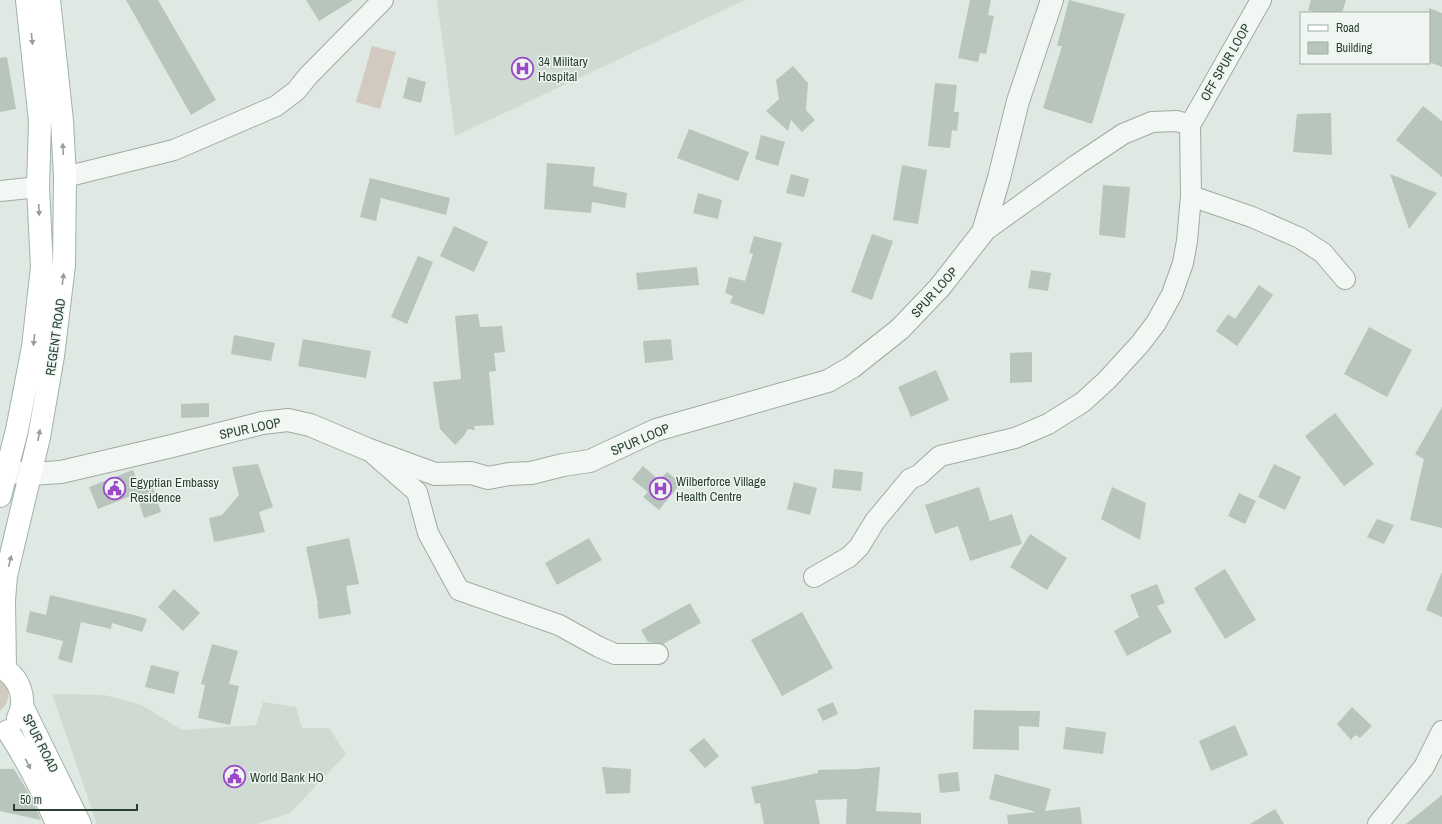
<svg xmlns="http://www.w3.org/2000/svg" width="1442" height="824" viewBox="0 0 1442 824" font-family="'Archivo Narrow',sans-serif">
  <rect width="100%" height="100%" fill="#e0e8e3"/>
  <path fill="#cedad2" d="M437,0H745L455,136Z
    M52,694L104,695L142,705L182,730L256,725L263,702L296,707L302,728H329L346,754L290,813L257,824H97Z"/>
  <path fill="#d2cac1" d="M372,46L396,52L380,109L356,102Z
    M0,679C11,689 11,701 0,711Z"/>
  <path fill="#b7c5bd" d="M126,0H158L216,100L191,115Z
    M306,0H353L319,21Z
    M970,0H991L988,15L994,16L986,54L980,53L978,62L958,58Z
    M1069,0L1125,14L1092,124L1043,108L1062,46H1057Z
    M1311,0H1346L1342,13H1316L1308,10Z
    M1429,8L1442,13V67L1429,62Z
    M7,57L16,109L0,112V58Z
    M793,66L808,83L806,110L815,120L802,132L791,120L788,131L766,111L779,99L776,80Z
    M408,77L426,82L421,103L403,98Z
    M935,83L957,85L954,112H959L957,131L952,130L950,148L928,146Z
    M1423,106L1442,121V177L1396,140Z
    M1331,113L1332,155L1293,152L1297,114Z
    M689,129L749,152L738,181L677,158Z
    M761,135L785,142L778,166L755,159Z
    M547,163L595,167L593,186L627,193L625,208L592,202L591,213L544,209Z
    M902,165L927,170L918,224L893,220Z
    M791,174L809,179L804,197L786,193Z
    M1390,174L1437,193L1409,229Z
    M370,178L450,198L446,215L381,198L376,221L360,217Z
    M1103,185L1130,187L1125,238L1099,235Z
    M698,193L722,200L718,219L693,213Z
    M454,226L488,242L474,272L440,256Z
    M872,234L893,241L872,300L851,292Z
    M754,236L782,243L764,315L730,303L733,296L725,293L729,277L745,281L753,254L749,253Z
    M418,256L433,262L407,324L391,317Z
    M697,267L699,285L638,290L636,273Z
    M1031,270L1051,273L1048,291L1028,288Z
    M1259,285L1273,295L1237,346L1216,331L1228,314L1235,319Z
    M478,314L480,327L502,326L505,352L494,353L496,371L489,372L494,425L474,426L475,430L468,429L463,437L455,445L440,429L433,382L461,379L455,316Z
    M1369,327L1412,350L1387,397L1344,374Z
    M234,335L275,343L271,361L231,354Z
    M303,339L371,351L366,378L298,366Z
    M671,339L673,360L645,363L643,341Z
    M1032,352V382L1010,383V353Z
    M936,370L949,400L911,417L898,387Z
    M209,403V417L181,418V404Z
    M1442,407V528L1410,520L1424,459L1415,454Z
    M1335,413L1374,464L1344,486L1305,436Z
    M258,464L273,507L259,512L265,532L214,542L209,518L222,515L239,495L232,467Z
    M1274,464L1301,477L1285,510L1258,497Z
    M643,466L659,480L667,472L681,483L659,510L643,497L648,492L632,479Z
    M834,469L863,472L861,491L832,488Z
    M133,470L140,488L152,484L161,512L144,518L136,494L98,509L89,487Z
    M794,482L817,488L810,515L787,509Z
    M979,487L990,521L1012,514L1022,544L970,561L958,526L935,534L925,505Z
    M1112,487L1146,503L1140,540L1101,519Z
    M1239,493L1256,501L1245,524L1228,516Z
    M1377,519L1394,525L1384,544L1367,537Z
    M1030,534L1067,558L1047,590L1010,567Z
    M349,538L359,584L346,586L351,614L319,619L317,604H318L306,547Z
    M589,538L602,560L557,585L545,563Z
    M1225,569L1256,620L1225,639L1194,588Z
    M1442,572V617L1426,610Z
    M1157,584L1165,603L1157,606L1172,632L1127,656L1114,631L1139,617L1130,595Z
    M174,589L200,613L183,631L158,607Z
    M50,595L138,616L147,619L142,632L112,623L111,629L81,622L72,663L58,659L63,641L26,632L30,611L46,615Z
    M690,603L701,623L663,644L648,642L641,630Z
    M802,612L833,668L782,696L751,640Z
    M212,644L238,651L229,684L239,686L230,725L198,718L205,685L201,684Z
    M151,665L179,672L174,694L145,687Z
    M833,702L838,714L823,721L817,709Z
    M1352,707L1372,726L1360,738L1355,735L1351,740L1337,724Z
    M974,710L1040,711L1039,727L1019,726V750L973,749Z
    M1235,725L1248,755L1211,771L1199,741Z
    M1066,727L1106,732L1103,754L1063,749Z
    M704,738L719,756L705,768L689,750Z
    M602,767L631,769L630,793L606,794Z
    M880,767L876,811L921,813V824H846L847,799L815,800L820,824H764L760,803L755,804L751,787L818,773V770L857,769Z
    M0,769H14L31,797L41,820L0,811Z
    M958,772L960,791L940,793L938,774Z
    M995,774L1051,789L1045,811L1080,807L1082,824H1008L1007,815L1036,812L989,799Z
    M1442,795V824H1406Z
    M1275,809L1284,824H1250Z"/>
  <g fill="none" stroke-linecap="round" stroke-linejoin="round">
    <defs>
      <path id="minor" d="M1190,125L1261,0
        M65,177L174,150L276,106L296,91L308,76L383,0
        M0,191L38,187
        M1191,196L1252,217L1300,238L1323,253L1345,279
        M983,232L1078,164L1123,134L1152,122L1177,121L1190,125
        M370,451L417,492L428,533L459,590L559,625L599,647L615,654H658
        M814,577L849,557L859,547L875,521L910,479L919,475L940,456L1015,438L1048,424L1083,402L1107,380L1140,344L1156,323L1172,294L1183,263L1187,241L1191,196L1190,125
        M1378,824L1424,767L1442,731"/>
      <path id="tertiary" d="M13,472L30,474L61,472L172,446L262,423L288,420L310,425L367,449L435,474L471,473L488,478L509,474L531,473L563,465L590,461L656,430L828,381L852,367L900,329L940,287L983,232L999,178L1018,101L1052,0"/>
      <path id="primary" d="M0,496L17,430L33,347L42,267L38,187L40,121L27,0
        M0,667C19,676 28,699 18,718
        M5,670L4,600L6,576L39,437L53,356L64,265L65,177L62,121L49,0
        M22,706L80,824
        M8,731C27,760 43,791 57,824"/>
    </defs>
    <use href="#minor" stroke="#9eaba3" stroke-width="22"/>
    <use href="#tertiary" stroke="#9eaba3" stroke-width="24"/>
    <use href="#primary" stroke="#9fb4a7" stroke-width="24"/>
    <use href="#minor" stroke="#f2f7f4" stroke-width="20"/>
    <use href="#tertiary" stroke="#f2f7f4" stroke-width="22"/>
    <use href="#primary" stroke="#fff" stroke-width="22"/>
  </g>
  <defs><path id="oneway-solid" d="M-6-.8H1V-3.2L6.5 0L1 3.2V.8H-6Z"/></defs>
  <g fill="#949f98">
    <use href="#oneway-solid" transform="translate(32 39) rotate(84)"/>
    <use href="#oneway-solid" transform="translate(63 149) rotate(-93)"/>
    <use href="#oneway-solid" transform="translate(39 210) rotate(87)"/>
    <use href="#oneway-solid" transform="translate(63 279) rotate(-83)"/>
    <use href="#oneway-solid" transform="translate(34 340) rotate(96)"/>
    <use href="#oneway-solid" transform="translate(39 435) rotate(-79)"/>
    <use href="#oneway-solid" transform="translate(10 561) rotate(-77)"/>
    <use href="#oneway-solid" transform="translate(28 764) rotate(63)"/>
  </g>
  <defs>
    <symbol id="hospital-ring" viewBox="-11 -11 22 22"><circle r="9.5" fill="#eff6f2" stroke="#9b49c9" stroke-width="1.5"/><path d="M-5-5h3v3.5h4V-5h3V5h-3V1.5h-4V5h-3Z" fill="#9b49c9"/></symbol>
    <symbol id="civic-ring" viewBox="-11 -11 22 22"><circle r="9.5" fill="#eff6f2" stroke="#9b49c9" stroke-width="1.5"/><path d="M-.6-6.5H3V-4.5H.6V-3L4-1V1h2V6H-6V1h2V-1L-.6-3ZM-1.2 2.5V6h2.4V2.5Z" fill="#9b49c9"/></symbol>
  </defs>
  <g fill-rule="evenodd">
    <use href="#hospital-ring" x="510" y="56" width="25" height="25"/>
    <use href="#hospital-ring" x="648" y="476" width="25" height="25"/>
    <use href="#civic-ring" x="102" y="476" width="25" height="25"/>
    <use href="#civic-ring" x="222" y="764" width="25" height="25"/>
  </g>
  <g text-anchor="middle" stroke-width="3" stroke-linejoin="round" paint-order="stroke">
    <g font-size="13" fill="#293f32" stroke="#eff6f2" text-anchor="start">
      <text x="538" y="66">34 Military<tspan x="538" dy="15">Hospital</tspan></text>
      <text x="676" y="486">Wilberforce Village<tspan x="676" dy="15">Health Centre</tspan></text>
      <text x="130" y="487">Egyptian Embassy<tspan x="130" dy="15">Residence</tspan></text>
      <text x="250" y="782">World Bank HO</text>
    </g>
    <g font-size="13" fill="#293f32" stroke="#eff6f2">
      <text transform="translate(1225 62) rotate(-60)" y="5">OFF SPUR LOOP</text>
      <text transform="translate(934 292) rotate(-48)" y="5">SPUR LOOP</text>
      <text transform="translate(55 337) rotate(-82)" y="5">REGENT ROAD</text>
      <text transform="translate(250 428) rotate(-12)" y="5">SPUR LOOP</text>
      <text transform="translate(640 439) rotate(-23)" y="5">SPUR LOOP</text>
      <text transform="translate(41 743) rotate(63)" y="5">SPUR ROAD</text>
    </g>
  </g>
  <rect x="1300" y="12" width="130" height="52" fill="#eff6f2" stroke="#a0ada5"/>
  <rect x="1308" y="25" width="20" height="6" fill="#ffffff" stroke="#a0ada5"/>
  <text x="1336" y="32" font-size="12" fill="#293f32">Road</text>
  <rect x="1308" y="42" width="20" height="12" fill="#b7c5bd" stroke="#a0ada5"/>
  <text x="1336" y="52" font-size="12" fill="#293f32">Building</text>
  <path d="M14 804v6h123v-6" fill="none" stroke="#293f32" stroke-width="2"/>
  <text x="20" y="804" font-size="12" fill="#293f32" stroke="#eff6f2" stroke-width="3" paint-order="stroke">50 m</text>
</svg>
